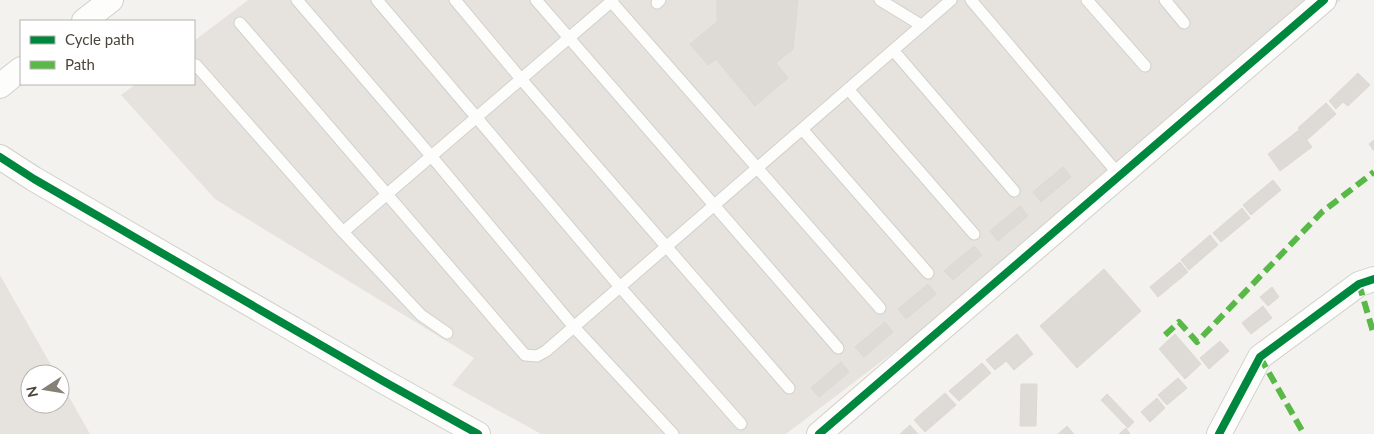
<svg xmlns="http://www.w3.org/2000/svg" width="1374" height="434" viewBox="0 0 1374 434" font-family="Lato,sans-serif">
  <rect width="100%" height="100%" fill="#f4f2ee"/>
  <path fill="#e6e2de" d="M0,275L56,374H30V404H60V381L90,434H0Z"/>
  <path fill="#e6e3df" d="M248,0H1341L1145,161L786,434H541L452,385L474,358L215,199L121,95L136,84H194V41Z"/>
  <path fill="#dedbd6" stroke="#dcd9d4" d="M717,0H798L793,49L776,63L788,78L755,106L716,59L708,65L690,44L717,22Z
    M1358,73L1370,85L1348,106L1343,102L1336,109L1329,101Z
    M1326,103L1336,114L1307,140L1298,128Z
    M1299,130L1312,147L1280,171L1268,154Z
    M1374,140V151L1369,144Z
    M1063,167L1071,177L1041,202L1033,192Z
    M1273,180L1281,190L1251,215L1243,205Z
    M1020,206L1028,216L998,241L990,231Z
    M1242,208L1250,218L1221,242L1213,233Z
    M1210,235L1218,245L1189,270L1181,260Z
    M974,246L982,255L953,280L944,271Z
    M1180,262L1188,272L1158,297L1150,287Z
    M1104,269L1141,311L1077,368L1040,326Z
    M928,284L936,294L906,319L898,309Z
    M1272,287L1279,297L1268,306L1260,297Z
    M1263,306L1272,318L1251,334L1242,323Z
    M885,322L893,332L864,357L855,347Z
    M1017,334L1026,345L995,370L986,360Z
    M1175,334L1201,364L1185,379L1159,349Z
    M1220,341L1229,351L1209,369L1200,358Z
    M1026,345L1033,354L1014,370L1006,361Z
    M841,362L849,372L819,397L811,388Z
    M982,363L991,373L959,401L949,391Z
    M1178,378L1187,388L1167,405L1158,395Z
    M1021,384H1037L1036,426H1020Z
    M945,393L956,405L925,432L914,420Z
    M1107,394L1134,422L1128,428L1101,400Z
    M1157,398L1165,408L1150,422L1141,412Z
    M910,425L918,434H900Z
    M1067,426L1074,434H1058Z
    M1126,428L1130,434H1119Z"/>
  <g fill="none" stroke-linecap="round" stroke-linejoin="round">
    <defs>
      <path id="lane" d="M297,0L432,157L574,327L673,434
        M377,0L620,287L741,424
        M455,0L521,79L789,388
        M536,0L838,348
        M610,0L880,308
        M880,0L921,25
        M971,0L1120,176
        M1087,0L1145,66
        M1165,0L1184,23
        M657,3L660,0
        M240,23L525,355L537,356L546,351L951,0
        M893,50L1014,191
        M196,65L343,232L613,0
        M848,89L974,234
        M802,129L928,273
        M343,232L421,315L447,333"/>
      <path id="street" d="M84,21L111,0
        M0,86L21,69
        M0,157L34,179L383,381L478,434
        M819,434L1324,0
        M1219,434L1260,357L1359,284L1374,279"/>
    </defs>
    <use href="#lane" stroke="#d2d0cb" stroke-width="13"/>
    <use href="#street" stroke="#d2d0cb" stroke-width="26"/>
    <use href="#lane" stroke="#fdfdfc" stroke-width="11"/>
    <use href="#street" stroke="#fdfdfc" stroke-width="24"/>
    <path stroke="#58b947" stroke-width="6" stroke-dasharray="12 6" stroke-linecap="butt" d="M1359,284L1374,335
      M1165,335L1179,322L1197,342L1322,212L1374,172
      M1260,357L1304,434"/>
    <defs>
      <path id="cycleway" d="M0,157L34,179L383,381L478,434
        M819,434L1324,0
        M1219,434L1260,357L1359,284L1374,279"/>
    </defs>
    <use href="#cycleway" stroke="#fff" stroke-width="11"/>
    <use href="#cycleway" stroke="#00873e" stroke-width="8"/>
  </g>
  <rect x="20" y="20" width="175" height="65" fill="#ffffff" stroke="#b7b4b0"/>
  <rect x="30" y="36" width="25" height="8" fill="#00873e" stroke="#b7b4b0"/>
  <text x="65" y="45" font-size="15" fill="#4b4439">Cycle path</text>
  <rect x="30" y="61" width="25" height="8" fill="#58b947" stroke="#b7b4b0"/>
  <text x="65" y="70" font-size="15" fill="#4b4439">Path</text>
  <g transform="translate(45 389) rotate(258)"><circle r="24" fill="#ffffff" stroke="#b7b4b0"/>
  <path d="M0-4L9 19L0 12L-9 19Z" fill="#868178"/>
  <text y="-8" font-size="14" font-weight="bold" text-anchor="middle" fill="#4b4439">N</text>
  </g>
</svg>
